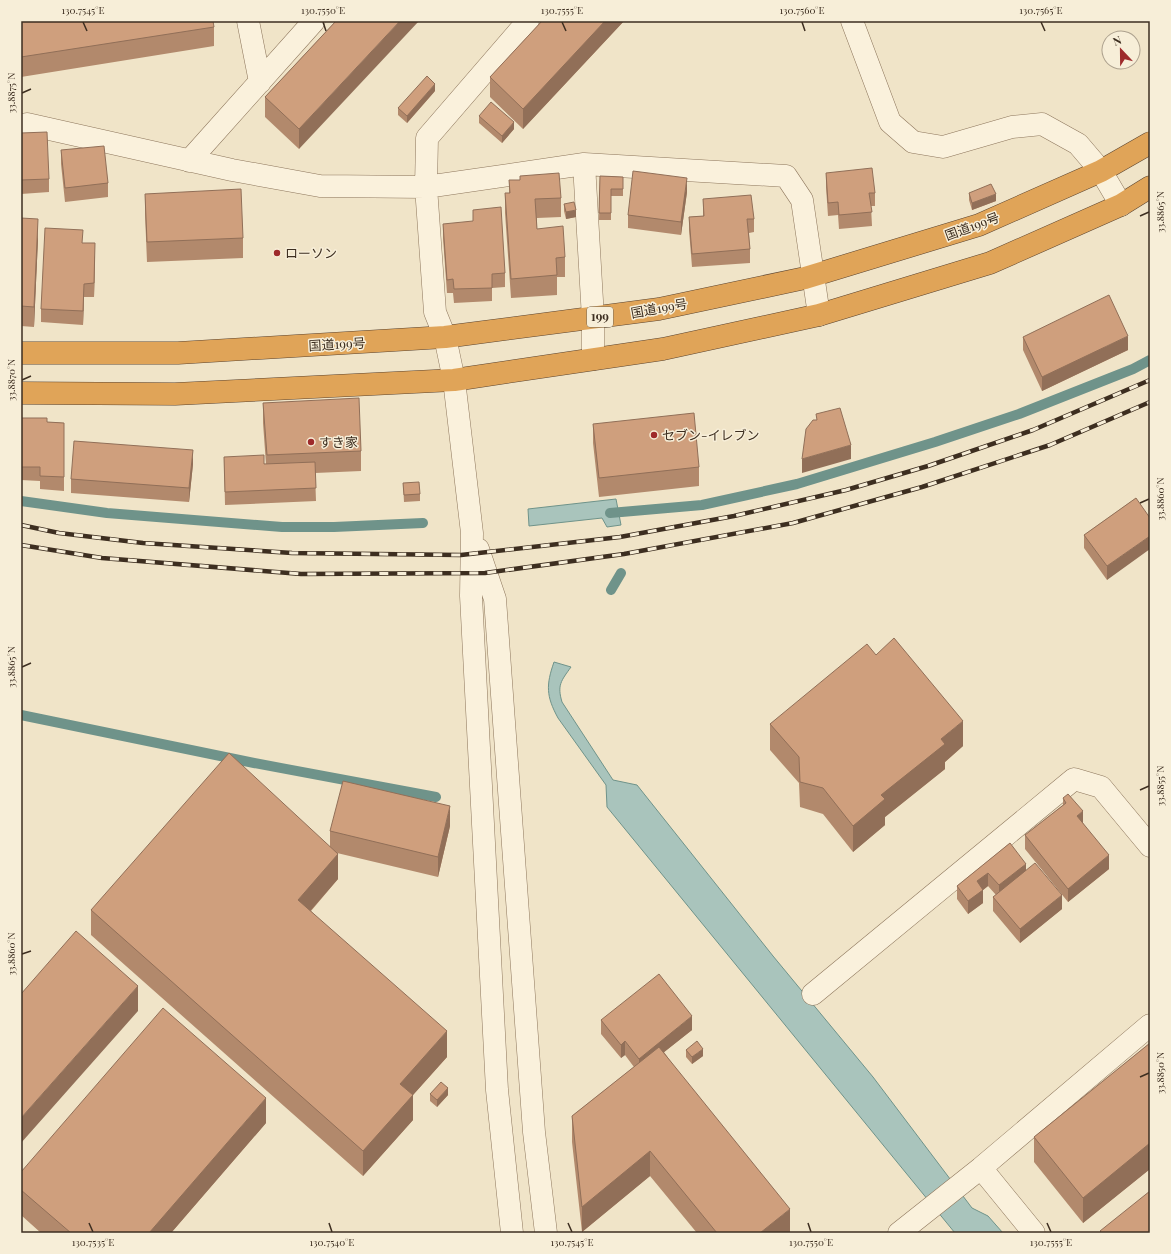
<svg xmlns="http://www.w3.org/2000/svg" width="1171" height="1254" viewBox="0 0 1171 1254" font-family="'Playfair Display','Noto Sans JP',serif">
  <rect width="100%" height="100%" fill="#f0e4c8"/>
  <path fill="#a9c4bc" stroke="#6f938a" d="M616,499L621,525L607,527L602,518L529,526L528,509Z
    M554,662L571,667C561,681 557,685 562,702L613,780L637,785L773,956L873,1077L972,1208L988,1216L1003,1233H955L607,807L606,785L558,718C546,696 546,685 554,662Z"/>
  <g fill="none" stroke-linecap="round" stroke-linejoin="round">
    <path stroke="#6f938a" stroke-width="10" d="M21,501L107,513L282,527H334L423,523
      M610,513L702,505L797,484L935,442L1019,414L1133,369L1150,360
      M611,590L621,573
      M21,715L254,763L436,797"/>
    <defs>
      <path id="minor" d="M248,21L260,82
        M852,21L890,122L913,142L943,147L1012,127L1042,124L1078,144L1101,171L1121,205
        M21,125L27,124L232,170L320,186L426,187L584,164L786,176L802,200L819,315
        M189,161L314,21
        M584,164L593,318V359
        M478,549L495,599L534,1132L546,1233
        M813,994L1074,779L1101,787L1150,846
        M981,1168L1034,1233
        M512,1233L497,1090L471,596L472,533L454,380L445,337L435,312L426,187L427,138L528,21
        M899,1233L981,1168L1150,1025"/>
      <path id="highway" d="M21,353H178L445,337L659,309L805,278L979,225L1101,171L1150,143
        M21,393L175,394L454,380L663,349L819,315L990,263L1121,205L1150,187"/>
    </defs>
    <use href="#minor" stroke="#8d765c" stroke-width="23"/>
    <use href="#highway" stroke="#5b4430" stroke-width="23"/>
    <use href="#minor" stroke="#faf1dc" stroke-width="22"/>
    <use href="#highway" stroke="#e0a458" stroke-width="22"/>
    <defs>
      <path id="rail" d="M21,525L59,533L143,543L292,553L461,555L620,537L734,516L846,490L928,466L1033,430L1150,380
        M21,545L102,558L301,574L485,573L624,554L793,523L922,487L1050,445L1150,402"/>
    </defs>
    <use href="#rail" stroke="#3d2e20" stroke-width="4.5"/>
    <use href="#rail" stroke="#f7eed8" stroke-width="3" stroke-dasharray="9" stroke-linecap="butt"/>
  </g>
  <path fill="#b2896c" d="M21,21L214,27V46L21,77Z
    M336,21L299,149L265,117V97Z
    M542,21H624L523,129L490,97V77Z
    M435,91L407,123L398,115V108Z
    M479,116L514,129L502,143L479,123Z
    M21,133L49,179V192L21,194Z
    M61,150L108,183V197L65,202L61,164Z
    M826,173L875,193V206H871L872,226L839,229L838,215L828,216L826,187Z
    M520,176L561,198V217L537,218V229L565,257V277H557V295L511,298L505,213V193H509V180H520Z
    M600,176L623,177V196H611V220H599Z
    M687,192L681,235L628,228V215Z
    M969,193L996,201L972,210L969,200Z
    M145,194L243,238V258L147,262L145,214Z
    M703,199L754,219V232L749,233L750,249V263L692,267L689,230V217L703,216Z
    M564,204L576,217L566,219L564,211Z
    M21,218L38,239L34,327L21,326Z
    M443,224L505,273V287L492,288V301L454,303L453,293H447L443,238Z
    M83,243L95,257L94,297H84L83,325L41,322V309Z
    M1023,337L1128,350L1042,391L1023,350Z
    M263,403L361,451V471L315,473L316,501L225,505L224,457L266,464L263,423Z
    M21,418L47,422L64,423V491L40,489V481L21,480Z
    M593,424L699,467V486L599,497L593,443Z
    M193,464L189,502L71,493V479Z
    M403,483L420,494V501L404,502Z
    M1136,498L1107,580L1084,548V535Z
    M876,655L963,746L945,762V769L885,817V825L853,852L823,814L800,807L799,783L770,750V724Z
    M1063,798L1083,823L1109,869L1068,902L1025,849V835L1063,805Z
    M450,826L438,877L337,853L338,879L311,911L447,1057L413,1095V1120L363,1176L91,935V910L330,846V831Z
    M1010,843L1026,870L1062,909L1020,943L993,911V897L996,895L988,886L983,890V903L968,914L957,899V886Z
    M601,1020L692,1030L664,1052L790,1233H697L650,1176L582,1232L572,1142V1116L634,1067L625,1055L621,1058L601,1034Z
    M1150,1043V1169L1083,1223L1034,1162V1137Z
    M686,1050L703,1056L692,1064L686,1057Z
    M430,1094L448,1095L437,1107L430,1101Z
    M266,1123L171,1233H41L21,1215V1172Z"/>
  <path fill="#916f58" d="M400,21H419L299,149V129Z
    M605,21H624L523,129V109Z
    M435,84V91L407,123V116Z
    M514,122V129L502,143V136Z
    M687,178V192L681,235V222Z
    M996,194V201L972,210V203Z
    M576,210V217L566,219V212Z
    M38,219V239L34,327V307Z
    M95,243V257L94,297V283Z
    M84,284V297L83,325V311Z
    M1128,336V350L1042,391V377Z
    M851,445V459L802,473V459Z
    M193,450V464L189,502V488Z
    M1150,536V549L1107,580V566Z
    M963,721V746L945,762V769L885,817V825L853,852V826L881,795L941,739Z
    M450,806V826L438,877V857Z
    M1083,811V824L1077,816Z
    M338,854V879L298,925V900Z
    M1109,855V869L1068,902V889Z
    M1026,864V877L999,899V885Z
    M988,873V886L983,890V903L968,914V901L977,881Z
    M1062,895V909L1020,943V929Z
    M138,986V1011L21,1143V1118Z
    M692,1016V1030L639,1072V1059Z
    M447,1031V1057L413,1095V1120L363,1176V1151L400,1084Z
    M625,1041V1055L621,1058V1045Z
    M703,1049V1056L692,1064V1057Z
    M448,1088V1095L437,1107V1100Z
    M266,1098V1123L171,1233H149Z
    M1150,1143V1169L1083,1223V1198Z
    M650,1151V1176L582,1232V1207Z
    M790,1209V1233H760Z"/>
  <path fill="#cf9f7d" stroke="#916f58" d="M21,21H213L214,27L21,57Z
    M336,21H400L299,129L265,97Z
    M542,21H605L523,109L490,77Z
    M427,76L435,84L407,116L398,108Z
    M491,102L514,122L502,136L479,116Z
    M47,132L49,179L21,180V133Z
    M104,146L108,183L65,188L61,150Z
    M872,168L875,193H869L872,212L839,215L838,202L828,203L826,173Z
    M633,171L687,178L681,222L628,215Z
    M559,173L561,198L535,199L537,229L563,226L565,257L556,258L557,275L511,279L505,193H510L509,180H520V176Z
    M600,176L623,177V189H611V213H599Z
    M991,184L996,194L972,203L969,193Z
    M241,189L243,238L147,242L145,194Z
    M751,195L754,219H747L750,249L692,254L689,217L704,216L703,199Z
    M574,202L576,210L566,212L564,204Z
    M501,207L505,273L492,274V288L454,289L453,279L447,280L443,224L473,221V210Z
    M21,218L38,219L34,307L21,306Z
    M45,228L83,230L82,243H95L94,283L84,284L83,311L41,309Z
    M1109,295L1128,336L1042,377L1023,337Z
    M359,398L361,451L267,455L263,403Z
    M840,408L851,445L802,459L806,429L813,420H817L816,414Z
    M694,413L699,467L599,478L593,424Z
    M21,418H47V422L64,423V477L40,476V467H21Z
    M74,441L193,450L189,488L71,479Z
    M264,455V464L315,462L316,488L225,492L224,457Z
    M419,482L420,494L404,495L403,483Z
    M1136,498L1150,518V536L1107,566L1084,535Z
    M894,638L963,721L941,739L945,744L881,795L885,799L853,826L823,788L800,782L799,757L770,724L867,644L876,655Z
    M229,753L338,854L298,900L447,1031L400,1084L413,1095L363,1151L91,910Z
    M343,781L450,806L438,857L330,831Z
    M1068,794L1083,811L1077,816L1109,855L1068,889L1025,835L1066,803L1063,798Z
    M1010,843L1026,864L999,885L988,873L977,881L983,890L968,901L957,886Z
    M1035,863L1062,895L1020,929L993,897Z
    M76,931L138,986L21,1118V994Z
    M659,974L692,1016L639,1059L625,1041L621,1045L601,1020Z
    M163,1008L266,1098L149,1233H71L21,1190V1172Z
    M697,1041L703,1049L692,1057L686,1050Z
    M1150,1043V1143L1083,1198L1034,1137Z
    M659,1047L790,1209L760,1233H717L650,1151L582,1207L572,1116Z
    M441,1082L448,1088L437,1100L430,1094Z
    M1150,1191V1232L1149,1233H1102L1100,1231Z"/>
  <path fill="none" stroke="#3d2e20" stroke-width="1.5" d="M83,22L87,31M323,22L326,31M562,22L566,31M802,22L805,31M1041,22L1045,31M22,93L31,89M1140,216L1149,212M22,380L31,376M1140,503L1149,499M22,667L31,663M1140,790L1149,786M22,954L31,951M1140,1077L1149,1073M89,1223L93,1232M329,1223L332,1232M568,1223L572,1232M808,1223L811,1232M1047,1223L1051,1232"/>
  <g fill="#9e2a2b" stroke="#f7eed8" stroke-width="1.5">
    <circle cx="277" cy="253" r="4"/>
    <circle cx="654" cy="435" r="4"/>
    <circle cx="311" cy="442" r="4"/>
  </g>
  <g text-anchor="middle" stroke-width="3" stroke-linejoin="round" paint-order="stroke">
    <rect fill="#f7eed8" stroke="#756857" stroke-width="1" x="587" y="307" width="26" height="20" rx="3"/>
    <g font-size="12" font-weight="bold" fill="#3d2e20">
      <text x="600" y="321">199</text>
    </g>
    <g font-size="13" fill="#3d2e20" stroke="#f7eed8">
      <text transform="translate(972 226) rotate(-20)" y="5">国道199号</text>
      <text transform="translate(659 308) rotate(-10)" y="5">国道199号</text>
      <text transform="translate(337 344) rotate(-3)" y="5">国道199号</text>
    </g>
    <g font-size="13" fill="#3d2e20" stroke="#f7eed8" text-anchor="start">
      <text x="285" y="258">ローソン</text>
      <text x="662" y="440">セブン-イレブン</text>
      <text x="319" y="447">すき家</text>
    </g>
  </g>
  <rect width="1171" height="1254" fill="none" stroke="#f7eed8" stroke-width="44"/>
  <g transform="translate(1121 50) rotate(338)"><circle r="19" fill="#f7eed8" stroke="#ada18e"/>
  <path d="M0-3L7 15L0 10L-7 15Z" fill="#9e2a2b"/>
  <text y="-6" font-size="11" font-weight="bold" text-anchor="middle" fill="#3d2e20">N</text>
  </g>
  <rect x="22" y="22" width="1127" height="1210" fill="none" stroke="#3d2e20" stroke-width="1.5"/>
  <g font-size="10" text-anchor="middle" fill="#3d2e20">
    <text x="83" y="14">130.7545°E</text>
    <text x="323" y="14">130.7550°E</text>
    <text x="562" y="14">130.7555°E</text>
    <text x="802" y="14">130.7560°E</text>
    <text x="1041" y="14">130.7565°E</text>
    <text transform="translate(11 93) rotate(-90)" y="4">33.8875°N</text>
    <text transform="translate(1160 212) rotate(-90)" y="4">33.8865°N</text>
    <text transform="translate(11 380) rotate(-90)" y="4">33.8870°N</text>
    <text transform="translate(1160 499) rotate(-90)" y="4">33.8860°N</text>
    <text transform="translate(11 667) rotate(-90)" y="4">33.8865°N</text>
    <text transform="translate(1160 786) rotate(-90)" y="4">33.8855°N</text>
    <text transform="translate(11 954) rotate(-90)" y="4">33.8860°N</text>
    <text transform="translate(1160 1073) rotate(-90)" y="4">33.8850°N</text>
    <text x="93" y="1246">130.7535°E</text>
    <text x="332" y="1246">130.7540°E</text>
    <text x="572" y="1246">130.7545°E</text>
    <text x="811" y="1246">130.7550°E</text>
    <text x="1051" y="1246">130.7555°E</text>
  </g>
</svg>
